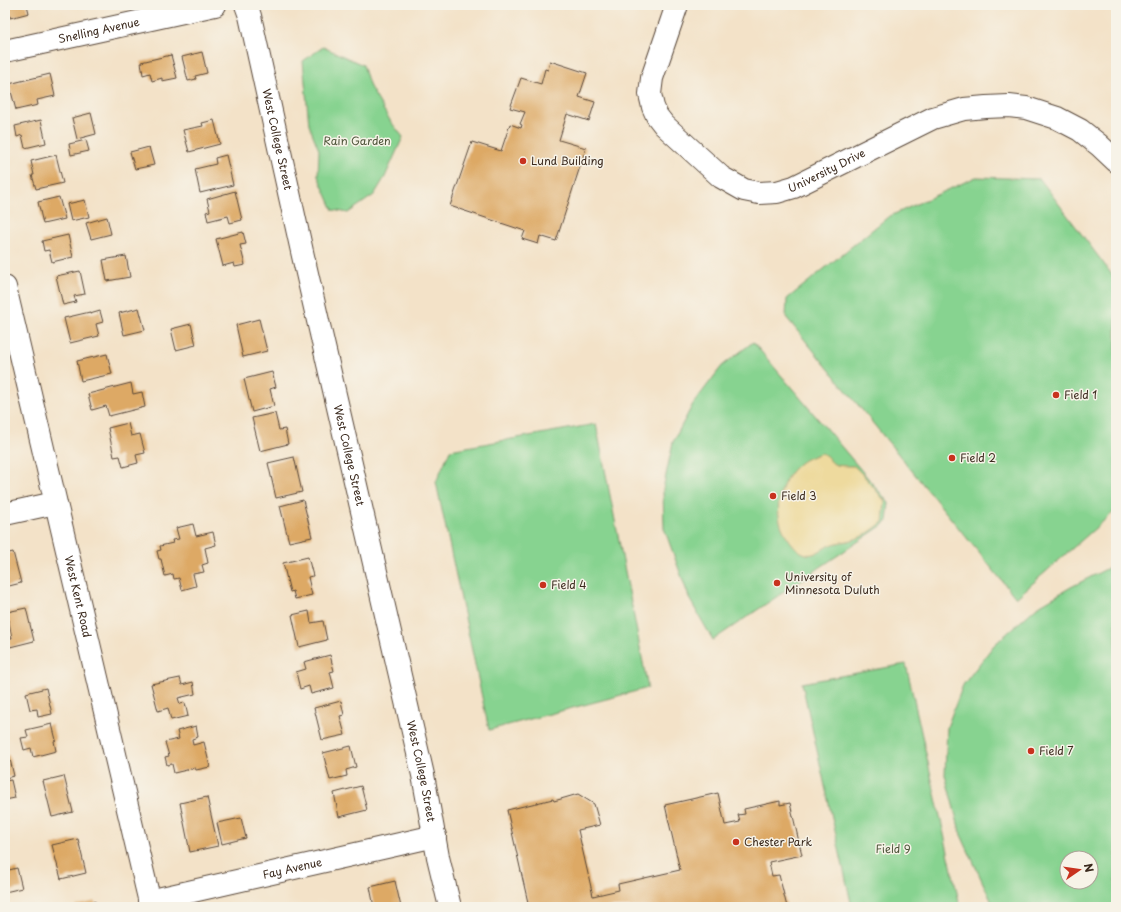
<svg xmlns="http://www.w3.org/2000/svg" width="1121" height="912" viewBox="0 0 1121 912" font-family="'Playpen Sans',sans-serif">
  <rect width="100%" height="100%" fill="#f7f3e8"/>
  <filter id="ink" filterUnits="userSpaceOnUse"><feTurbulence type="fractalNoise" baseFrequency=".025" numOctaves="2"/><feDisplacementMap in="SourceGraphic" scale="8" xChannelSelector="R" yChannelSelector="G"/><feConvolveMatrix kernelMatrix="1 2 1 2 8 2 1 2 1" color-interpolation-filters="sRGB"/></filter>
  <filter id="wash" filterUnits="userSpaceOnUse"><feTurbulence type="fractalNoise" baseFrequency=".012" numOctaves="4" result="noise"/><feDisplacementMap in="SourceGraphic" scale="16" xChannelSelector="R" yChannelSelector="G"/><feGaussianBlur stdDeviation="0.9" result="paint"/><feColorMatrix in="noise" values="0 0 0 0 0 0 0 0 0 0 0 0 0 0 0 0 0 1.4 0 .05"/><feComposite in="paint" operator="in"/></filter>
  <g filter="url(#wash)">
    <rect width="100%" height="100%" fill="#f3e2c8"/>
    <path fill="#87d390" stroke="#617e57" fill-rule="evenodd" d="M323,47L363,65L370,87L391,122L403,137L385,177L374,195L348,213L333,210L318,176L319,150L309,125L303,61Z
      M976,177L1040,179L1116,280V510L1016,598L786,317L787,299L888,217Z
      M753,342L889,503L887,522L713,640L690,600L664,528L663,489L673,442L693,404L722,366Z
      M596,424L648,688L489,730L436,482L450,450Z
      M1116,564V906L1114,907H994L961,835L945,775L947,727L963,685L994,645L1037,607L1071,587ZM1067,858H1091V882H1067Z
      M906,664L960,906L956,907H852L802,683Z"/>
    <path fill="#eeda9e" stroke="#94825e" d="M821,453C829,456 828,460 834,464C837,466 849,466 854,466L864,476L885,501L883,522C876,527 868,534 860,537C851,542 840,541 831,545C823,547 815,557 806,554C798,552 792,544 788,538C771,516 778,481 799,464C806,458 814,456 821,453Z
      M1116,755V806L1111,791Z"/>
    <g id="blocks">
      <path fill="#dda965" d="M5,5H27L29,13L10,18V16L5,17Z
        M202,52L207,73L195,76L196,79L188,81L182,57Z
        M171,55L177,78L162,81V78L152,81L150,73L143,75L141,62Z
        M550,61L587,73L579,97L595,102L589,121L567,114L559,140L586,148L556,241L540,236L538,244L522,239L525,231L450,206L472,142L501,151L510,124L521,128L522,125L520,124L525,112L510,108L521,78L541,84L545,69L548,70Z
        M50,74L55,96L37,100L38,105L16,110L9,84Z
        M91,113L96,134L77,139L72,118Z
        M41,120L46,143L25,148L22,135L17,137L15,126Z
        M214,120L220,144L189,152L183,130L203,126L202,123Z
        M86,140L89,151L71,155L69,144Z
        M149,147L154,165L135,169L130,152Z
        M56,155L63,183L36,189L32,175H34L31,161Z
        M226,155L233,185L200,193L195,169L216,164L215,158Z
        M235,191L242,220L230,223L228,216L208,221L206,212L210,211L207,199Z
        M59,197L65,219L43,224L38,202Z
        M85,200L89,217L71,221L67,204Z
        M107,217L111,234L91,239L86,223Z
        M243,232L246,244L240,245L245,265L235,267L234,263L223,266L216,239Z
        M68,235L73,257L52,262L49,250L44,251L42,241Z
        M126,256L130,277L107,281L103,260Z
        M80,271L85,294L74,296L76,302L63,305L56,276Z
        M139,308L145,330L124,335L119,313Z
        M100,311L103,322L96,324L99,336L70,343L64,318L90,312V314Z
        M259,319L267,351L243,357L236,325Z
        M191,324L196,345L176,350L171,329Z
        M107,354L112,374L81,381L77,361Z
        M272,372L276,387L270,389L274,406L252,412L244,379Z
        M131,383L133,394L142,392L145,407L109,416L106,406L92,410L88,394Z
        M275,413L279,430L285,429L288,444L260,451L252,418Z
        M128,423L131,436L140,434L145,453L136,455L138,463L123,467L120,456L114,457L108,428Z
        M294,457L302,492L276,498L268,463Z
        M303,500L312,537L289,542L280,506Z
        M193,524L196,536L213,532L216,545L205,548L208,563L202,565L204,572L193,574L196,586L182,590L179,578L174,579L173,574L165,576L161,559H159L157,551L161,550L160,546L173,543L172,540L179,539L176,528Z
        M13,552L21,583L5,587V554Z
        M308,557L313,576L308,577L312,595L295,599L293,591L290,592L283,563Z
        M26,608L34,641L10,647L8,639L12,638L7,612Z
        M309,611L311,623L323,621L327,640L299,647L292,615Z
        M330,655L334,671L330,672L334,688L311,694L309,686L300,689L296,672L306,669L304,662Z
        M180,678L182,685L193,682L195,694L178,698L180,704L185,703L188,716L171,720L168,708L158,711L151,684Z
        M46,688L52,714L38,717L37,709L30,710L26,693Z
        M341,701L344,715L340,716L345,735L322,740L314,708Z
        M52,724L56,740L54,741L56,751L33,757L31,748L24,750L21,738L28,737L26,730Z
        M196,726L198,737L192,739L193,745L204,742L210,767L196,770L195,768L174,773L172,764L167,765L165,757L169,756L165,742L179,739L177,731Z
        M351,746L356,767L346,770L347,776L330,780L323,753Z
        M5,755H9L14,776L5,778Z
        M64,776L73,812L52,817L43,781Z
        M11,780L15,798L5,800V781Z
        M361,786L367,810L339,817L334,793Z
        M718,793L725,825L740,822L738,815L745,814L744,809L780,801V805L790,803L802,855L769,862L772,876L779,875L787,907H529L507,810L553,799L554,801L578,794L594,804L600,825L578,830L593,896L619,890L618,884L680,870L665,805Z
        M207,797L218,846L190,852L180,803Z
        M241,818L246,838L222,844L217,823Z
        M78,839L86,873L61,879L52,845Z
        M17,868L22,888L5,892V871Z
        M395,881L401,907H374L370,887Z
        M95,901L96,907H75V906Z"/>
    </g>
  </g>
  <g filter="url(#ink)">
    <use href="#blocks" fill-opacity="0" stroke="#574638" stroke-width="1"/>
    <g fill="none" stroke-linecap="round" stroke-linejoin="round">
      <defs>
        <g id="minor">
          <path id="s1" d="M246,5L250,16L303,256L423,775L438,857L450,907"/>
          <path id="s2" d="M677,5L652,78L650,94L653,107L657,116L664,125L721,177L744,190L759,193L777,192L794,187L933,118L964,109L986,107L1009,106L1026,108L1057,118L1080,130L1099,145L1116,161"/>
          <path id="s3" d="M5,51L215,5"/>
          <path id="s4" d="M5,287L151,907"/>
          <path d="M5,514L55,503"/>
          <path id="s5" d="M149,901L435,836"/>
        </g>
      </defs>
      <use href="#minor" stroke="#574638" stroke-width="24"/>
      <use href="#minor" stroke="#fff" stroke-width="22"/>
    </g>
  </g>
  <g fill="#c8321e" stroke="#f7f3e8" stroke-width="1.5">
    <circle cx="523" cy="161" r="4"/>
    <circle cx="1056" cy="395" r="4"/>
    <circle cx="952" cy="458" r="4"/>
    <circle cx="773" cy="496" r="4"/>
    <circle cx="777" cy="583" r="4"/>
    <circle cx="543" cy="585" r="4"/>
    <circle cx="1031" cy="751" r="4"/>
    <circle cx="736" cy="842" r="4"/>
  </g>
  <g text-anchor="middle" stroke-width="3" stroke-linejoin="round" paint-order="stroke">
    <g font-size="11" fill="#3b2a1e" stroke="#f7f3e8">
      <text dy="4" stroke="none"><textPath href="#s3" startOffset="96">Snelling Avenue</textPath></text>
      <text dy="4" stroke="none"><textPath href="#s1" startOffset="138">West College Street</textPath></text>
      <text dy="4" stroke="none"><textPath href="#s2" startOffset="319">University Drive</textPath></text>
      <text dy="4" stroke="none"><textPath href="#s1" startOffset="462">West College Street</textPath></text>
      <text dy="4" stroke="none"><textPath href="#s4" startOffset="318">West Kent Road</textPath></text>
      <text dy="4" stroke="none"><textPath href="#s1" startOffset="786">West College Street</textPath></text>
      <text dy="4" stroke="none"><textPath href="#s5" startOffset="147">Fay Avenue</textPath></text>
    </g>
    <g font-size="11" fill="#4e543a" stroke="#f7f3e8">
      <text x="357" y="145">Rain Garden</text>
      <text x="893" y="853">Field 9</text>
    </g>
    <g font-size="11" fill="#3b2a1e" stroke="#f7f3e8" text-anchor="start">
      <text x="531" y="165">Lund Building</text>
      <text x="1064" y="399">Field 1</text>
      <text x="960" y="462">Field 2</text>
      <text x="781" y="500">Field 3</text>
      <text x="785" y="581">University of<tspan x="785" dy="13">Minnesota Duluth</tspan></text>
      <text x="551" y="589">Field 4</text>
      <text x="1039" y="755">Field 7</text>
      <text x="744" y="846">Chester Park</text>
    </g>
  </g>
  <rect width="1121" height="912" fill="none" stroke="#f7f3e8" stroke-width="20"/>
  <g transform="translate(1079 870) rotate(77)"><circle r="19" fill="#f7f3e8" stroke="#aca397"/>
  <path d="M0-3L7 15L0 10L-7 15Z" fill="#c8321e"/>
  <text y="-6" font-size="11" font-weight="bold" text-anchor="middle" fill="#3b2a1e">N</text>
  </g>
</svg>
